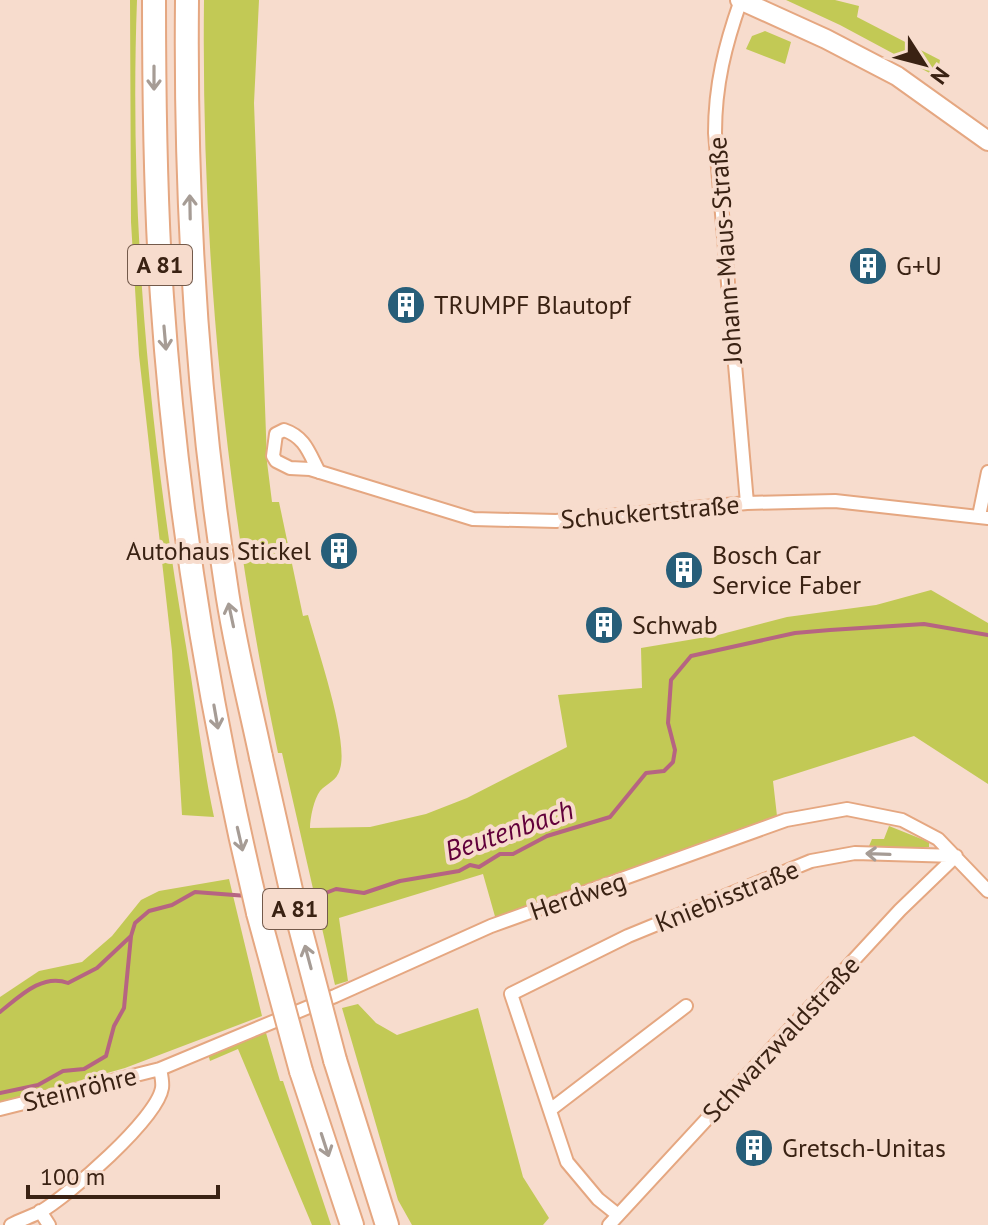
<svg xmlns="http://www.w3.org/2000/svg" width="988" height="1225" viewBox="0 0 988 1225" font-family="'PT Sans',sans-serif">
  <rect width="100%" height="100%" fill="#f7dccd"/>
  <path fill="#c2c955" d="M130,0H137C129,215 149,434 186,646C196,704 202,761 214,817L182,815L172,651L139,355L131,222Z
    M204,0H259L254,103L267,462L272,502H279L303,616L308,615C317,648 349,740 340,769C337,781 327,783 320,791C314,799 310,818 310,828L370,827L426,814L467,798L567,747L558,695L642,688L641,648L718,635L787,617L876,605L931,590L988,623V784L914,736L773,781L777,816L496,920L483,874L339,918L348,981L335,985L282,753H278C226,506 201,253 204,0Z
    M786,0H835L859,6L857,17L940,60L937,77L840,25Z
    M765,31L791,42L785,64L746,49L752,36Z
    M889,826L929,842V847L877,848L869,846L872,839H884Z
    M229,879L262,1016L125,1068L0,1103V997L39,971L82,962L112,936L141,900L159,891Z
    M358,1004L376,1023L397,1035L478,1008L523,1177L549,1218L543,1225H412L398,1200L342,1008Z
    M264,1026L280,1081H283L331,1225H312L238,1049L210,1061L207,1050Z"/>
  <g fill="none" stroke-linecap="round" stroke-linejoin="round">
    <path stroke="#b66482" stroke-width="4" d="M262,901L285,902
      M302,902L336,889L364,893L400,881L459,871L470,865L479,867L500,854H513L547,836L610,817L646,773L664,771L673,762L675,750L668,723L671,680L691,656L795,633L830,630L924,624L988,635
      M0,1012C19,997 42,973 68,983L97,968L131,936
      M0,1093L38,1085L63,1071L84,1069L106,1056L114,1026L124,1008L131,936L135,923L149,911L172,905L195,892L247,896"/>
    <defs>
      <path id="minor" d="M741,0C725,45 715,85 715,133L747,503
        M319,472C309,453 305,437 284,430L276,434L273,456L276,461L290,468L310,469L473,519L556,521L747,503L835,501L988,518
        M979,516L988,472
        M0,1109L160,1069L335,996L491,926L786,820L847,809L902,820L938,839L988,891
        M550,1110L686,1006
        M40,1211L49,1225
        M618,1215L598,1199L567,1162L511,994L628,936L811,861L855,853L956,856
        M11,1225C20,1220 30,1217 40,1212C68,1196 157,1119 162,1088C163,1082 161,1074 160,1069
        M609,1225L900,910L956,856"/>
      <path id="secondary" d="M740,0L826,39L897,76L988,141"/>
      <path id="motorway" d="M154,0C154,99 155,198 162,297C176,502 210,713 258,913
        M187,0C185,196 196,391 226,585C234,643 249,700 261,757
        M335,1060L387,1225
        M301,1071L352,1225"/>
    </defs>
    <use href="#minor" stroke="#e5a781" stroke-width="16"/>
    <use href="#secondary" stroke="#e5a781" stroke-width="22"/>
    <use href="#motorway" stroke="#e5a781" stroke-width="26"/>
    <use href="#minor" stroke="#fff" stroke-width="12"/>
    <use href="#secondary" stroke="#fff" stroke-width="18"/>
    <use href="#motorway" stroke="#fff" stroke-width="22"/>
    <defs>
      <path id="motorway-bridge" d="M261,757L296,912L335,1060
        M258,913L301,1071"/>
    </defs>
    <use href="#motorway-bridge" stroke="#e5a781" stroke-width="26" stroke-linecap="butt"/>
    <use href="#motorway-bridge" stroke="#fff" stroke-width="22"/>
  </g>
  <defs><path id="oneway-shaft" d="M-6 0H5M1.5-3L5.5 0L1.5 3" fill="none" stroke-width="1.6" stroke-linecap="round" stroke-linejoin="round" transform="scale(2)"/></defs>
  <g stroke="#a69c95">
    <use href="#oneway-shaft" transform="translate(154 78) rotate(90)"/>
    <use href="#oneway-shaft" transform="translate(190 207) rotate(-91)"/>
    <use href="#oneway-shaft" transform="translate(165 338) rotate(85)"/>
    <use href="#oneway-shaft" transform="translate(231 615) rotate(-102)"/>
    <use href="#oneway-shaft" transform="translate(216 717) rotate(80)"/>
    <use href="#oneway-shaft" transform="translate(240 839) rotate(77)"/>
    <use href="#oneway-shaft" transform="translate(878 854) rotate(-178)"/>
    <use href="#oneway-shaft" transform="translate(308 957) rotate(-105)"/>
    <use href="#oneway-shaft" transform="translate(325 1145) rotate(72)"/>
  </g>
  <defs>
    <symbol id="building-disc" viewBox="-11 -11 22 22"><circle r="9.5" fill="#275e79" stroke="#f7dccd"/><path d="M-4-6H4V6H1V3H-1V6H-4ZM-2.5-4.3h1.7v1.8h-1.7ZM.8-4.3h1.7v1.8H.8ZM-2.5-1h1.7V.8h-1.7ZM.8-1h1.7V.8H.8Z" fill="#fff"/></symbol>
  </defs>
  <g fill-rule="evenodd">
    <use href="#building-disc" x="846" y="244" width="44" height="44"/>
    <use href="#building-disc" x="384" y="283" width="44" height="44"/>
    <use href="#building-disc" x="317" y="529" width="44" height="44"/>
    <use href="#building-disc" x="662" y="548" width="44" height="44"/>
    <use href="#building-disc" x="582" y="603" width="44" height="44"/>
    <use href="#building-disc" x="732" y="1126" width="44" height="44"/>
  </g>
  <g text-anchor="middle" stroke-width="8" stroke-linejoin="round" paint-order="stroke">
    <g fill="#f7dccd" stroke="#735a4b" stroke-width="2">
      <rect x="128" y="245" width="64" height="40" rx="6"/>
      <rect x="263" y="889" width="64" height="40" rx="6"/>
    </g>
    <g font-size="24" font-weight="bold" fill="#3a2213">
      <text x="160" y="273">A 81</text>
      <text x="295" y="917">A 81</text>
    </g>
    <g font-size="26" fill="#3a2213" stroke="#f7dccd">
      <text transform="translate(725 250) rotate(-94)" y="9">Johann-Maus-Straße</text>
      <text transform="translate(650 512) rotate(-5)" y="9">Schuckertstraße</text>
      <text transform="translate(578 896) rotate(-19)" y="9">Herdweg</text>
      <text transform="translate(727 896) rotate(-22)" y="9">Kniebisstraße</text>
      <text transform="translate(781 1039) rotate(-47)" y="9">Schwarzwaldstraße</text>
      <text transform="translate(80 1089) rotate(-14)" y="9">Steinröhre</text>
    </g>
    <g font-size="26" fill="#3a2213" stroke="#f7dccd" text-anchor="start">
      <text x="896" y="275">G+U</text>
      <text x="434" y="314">TRUMPF Blautopf</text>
      <text x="311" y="560" text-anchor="end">Autohaus Stickel</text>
      <text x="712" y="564">Bosch Car<tspan x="712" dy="30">Service Faber</tspan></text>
      <text x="632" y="634">Schwab</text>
      <text x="782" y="1157">Gretsch-Unitas</text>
    </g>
    <g font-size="28" font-style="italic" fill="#62003b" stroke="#f7dccd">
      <text transform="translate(509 830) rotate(-19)" y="10">Beutenbach</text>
    </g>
  </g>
  <g transform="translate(924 64) rotate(126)" stroke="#f7dccd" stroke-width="6" paint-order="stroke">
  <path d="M0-6L14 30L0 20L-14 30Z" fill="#3a2213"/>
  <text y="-12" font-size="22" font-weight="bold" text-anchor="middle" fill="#3a2213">N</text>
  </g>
  <path d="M28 1185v12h190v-12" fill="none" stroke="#3a2213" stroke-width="4"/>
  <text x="40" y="1185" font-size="24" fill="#3a2213" stroke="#f7dccd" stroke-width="6" paint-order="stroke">100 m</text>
</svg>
